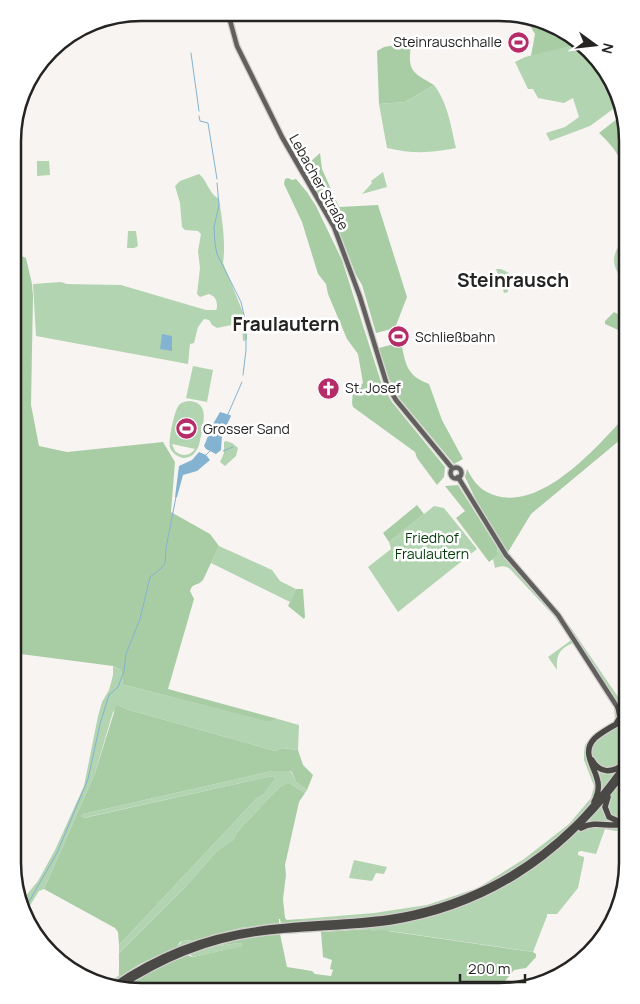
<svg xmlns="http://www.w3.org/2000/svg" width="640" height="1004" viewBox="0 0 640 1004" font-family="Manrope,sans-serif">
  <rect width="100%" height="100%" fill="#f8f4f2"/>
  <path fill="#b3d4b1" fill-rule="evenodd" d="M575,38L618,91L620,104L590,126L550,141L546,133L565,127L579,117L573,98L564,103L538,98L533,89H528L515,62L525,57L577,44Z
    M434,85C448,103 451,127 456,148C430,153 413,154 387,148L379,104L405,102Z
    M37,161H49L50,175L37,176Z
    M383,172L387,187L362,194L372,183L371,181Z
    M199,174C208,181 208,193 219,199C222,219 226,244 223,263L246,320L247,328V340L243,341L242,324H236L217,328L212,325L209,320L204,319L198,327L194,343L190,344L188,364L36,336L33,284L61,282L67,284L121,285L206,310H216L217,308C217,300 216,297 209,294L200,297L197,294L200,268L198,251L201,234L198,231L185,230L182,227L180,203L175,186L180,181Z
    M128,231H136L138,246L134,248H127Z
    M623,238L627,256V286L625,289C614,263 608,263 623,238Z
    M496,269H501L509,273L508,292L504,293Z
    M193,366L213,370L207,402L186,398Z
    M190,401C208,403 204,419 202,432C200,438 200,446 196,451C193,456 188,458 183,458C177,456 173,454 170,448C168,441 174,411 179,405C182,402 186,401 190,401ZM172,444L195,449C190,456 182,457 175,451Z
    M226,441L232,443L238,448L236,456L225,466L220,462L224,453V442Z
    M434,506L444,508L477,549L398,612L368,567L391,549L389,542Z
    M503,543L508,552L571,628L627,710V828L616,831L605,829L596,854L581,851L578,852V855L584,857V859L578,888L557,914H547V916L533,952L390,931H374L370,929L282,934L281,924L300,922L301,919L374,913L427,905L478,888L524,859L569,824L591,798L594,786L584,760V752L585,745L593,735L615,720L614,708L573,643C559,649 556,655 557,670L548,657L570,641V639L554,616L510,569C505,565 501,566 495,568L493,559L498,551L497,547Z
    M219,546L272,570L280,581L296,589L290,602L211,563Z
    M113,666L121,670L123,683L125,685L270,722L278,719L299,725L298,750L282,748L275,751L268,749L126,709L120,706L113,712L95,773L44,889L39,891L24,915L20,903L22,899L24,898L38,881L55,850L84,786L98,716L102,702L109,690L113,675Z
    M272,771H289L292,773L296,782L307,790L305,793L291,784L280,787L268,799L238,831L233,840L217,851L188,884L119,953V945L257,798L264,794L275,779L274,776L263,778L83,818L81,816L83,814Z
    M354,860L387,867L384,874L376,873L372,881L349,878Z
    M279,923L280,934L241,939L218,946L239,943L242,944L243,946L193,957L190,954L138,979L122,989L108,984L119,975L121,976L179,945L183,940L193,941L240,928Z"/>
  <path fill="#a8cda5" d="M524,15L575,38L578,44L531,56L535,34Z
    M395,45L411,46C407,72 414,73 434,85L405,102L379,104L377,51L384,47Z
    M622,115L627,141V176C621,157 614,147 599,133Z
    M320,153L322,169L339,207L378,205L407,297L395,328L376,333L362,285L356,275L334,218L309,178L308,164Z
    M288,178L292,180L296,179L307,192L316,206L342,260L382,385L392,402L445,467L444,477L437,485L417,458L415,452L353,407L352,403L353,391L363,383L358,354L347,339L328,294L326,284L318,274L302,222L284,184L285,179Z
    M19,255L26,258L32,284L33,296L31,405L39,446L67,452L163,442L175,462L171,512L210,534L219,546L203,580C198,586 192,583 190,591L194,599L168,689L278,719L270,722L265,721L125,685L123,684L121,670L113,666L13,653V292Z
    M627,305V334L605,324V321L614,312L618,314Z
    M401,342C406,365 406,375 429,384L442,420L463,459L454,464L399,398L389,379L379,348Z
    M627,414V449L620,440L531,514L508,552L476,500L465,477L467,469C474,483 482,492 497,496C544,509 599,445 627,414Z
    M458,485L497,547C499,554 495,558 489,562L456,518L465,511L445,486Z
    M417,505L424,514L389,542L383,533Z
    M296,589H303L305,617L304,619L288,606Z
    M116,706H120L126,709L268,749L275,751L282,748L298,750L303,765L313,775L307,790L296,782L292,772L289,771H272L83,814L81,816L84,818L263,778L274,776L275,779L264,794L257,798L119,945L118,932L115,928L44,889L95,773Z
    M287,784H291L305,793L299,802L285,865L286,875L283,899L285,918L287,920L301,919V921L281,924L280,919H279V923L240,928L193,941L185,940L180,942L177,947L140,964L121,976L119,975V953L188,884L217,851L233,840L238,831L268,799L280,787Z
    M370,929L374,931L381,930L533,952L536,954V957L526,968L514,970L497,991L122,989L160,966L187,955L193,957L242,946V944L239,943L218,946L241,939L280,934L287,967L312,971L315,974L331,976L333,970L330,969L332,960L323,957L321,932Z"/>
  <path fill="#83b3d1" d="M162,334L172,336V351L160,349Z
    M220,412L230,415L231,416L222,435L221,450L216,454L206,449L204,446L213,424Z
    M199,452L206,455L210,460L197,471L183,475L177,497H175L179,466L192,460Z"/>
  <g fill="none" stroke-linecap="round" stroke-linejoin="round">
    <path stroke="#83b3d1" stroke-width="1" d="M191,53L199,111
      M199,116L200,121L208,123L217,179
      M217,183L219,205L214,227L215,244L217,254L241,302L244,315L246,327V350L243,375
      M228,414L242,382
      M223,451L233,447
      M206,455L210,451
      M27,905L57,853L88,779L100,724L109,695L118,687L124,671L126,654L140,619L150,577L158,571L165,564L166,548L176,497"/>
    <defs>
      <path id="primary" d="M228,13L237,46L282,137L334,227L360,297L387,385L396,400L452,468
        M450.5 473a5.5 5.5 0 1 1 11 0a5.5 5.5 0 1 1-11 0Z
        M458,477L506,555L558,615L627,722"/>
      <path id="motorway" d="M616,724L620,717L618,707
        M592,760C600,774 612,773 624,764
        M608,797L605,807L609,817L618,821L627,818
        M594,802C597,796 599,789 598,783C596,767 580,753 595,738C603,731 613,726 622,721H627
        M581,828C598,819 612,830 627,822
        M113,986C156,956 205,937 256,930C299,923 344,924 388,918C458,908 523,876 574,826C594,807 611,784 627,762
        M118,988C160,960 207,940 258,933C302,927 346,928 390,922C486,907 558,858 617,782"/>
    </defs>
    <use href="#primary" stroke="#d2cfcd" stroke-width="7"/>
    <use href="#motorway" stroke="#d2cfcd" stroke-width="8"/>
    <use href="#primary" stroke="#61605e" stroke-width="4.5"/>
    <use href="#motorway" stroke="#4a4946" stroke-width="5.5"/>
  </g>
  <defs>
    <symbol id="stadium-disc" viewBox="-11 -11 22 22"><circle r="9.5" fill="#b62c68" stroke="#fff"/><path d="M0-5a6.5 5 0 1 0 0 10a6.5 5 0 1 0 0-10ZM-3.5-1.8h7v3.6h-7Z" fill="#fff"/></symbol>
    <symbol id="church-disc" viewBox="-11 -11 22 22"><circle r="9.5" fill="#b62c68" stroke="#fff"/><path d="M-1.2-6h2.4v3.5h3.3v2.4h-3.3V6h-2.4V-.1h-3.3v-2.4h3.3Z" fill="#fff"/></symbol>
  </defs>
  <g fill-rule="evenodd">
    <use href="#stadium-disc" x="506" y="30" width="25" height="25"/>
    <use href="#stadium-disc" x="386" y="324" width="25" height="25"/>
    <use href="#church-disc" x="316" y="376" width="25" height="25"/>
    <use href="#stadium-disc" x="174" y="416" width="25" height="25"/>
  </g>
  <g text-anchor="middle" stroke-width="5" stroke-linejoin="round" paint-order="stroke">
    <g font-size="14" fill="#252423" stroke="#fff" text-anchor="start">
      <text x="502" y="47" text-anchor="end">Steinrauschhalle</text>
      <text x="415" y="342">Schließbahn</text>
      <text x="345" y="393">St. Josef</text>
      <text x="203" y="434">Grosser Sand</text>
    </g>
    <g font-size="14" fill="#252423" stroke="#fff">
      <text transform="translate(319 182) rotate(61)" y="5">Lebacher Straße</text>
    </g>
    <g font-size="14" fill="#033b07" stroke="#fff">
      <text x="432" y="543">Friedhof<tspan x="432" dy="16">Fraulautern</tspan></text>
    </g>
    <g font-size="19" font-weight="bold" fill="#252423" stroke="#fff">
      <text x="513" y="287">Steinrausch</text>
      <text x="286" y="331">Fraulautern</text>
    </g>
  </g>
  <path d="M0 0H640V1004H0ZM141 21H499A120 120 0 0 1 619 141V863A120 120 0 0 1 499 983H141A120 120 0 0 1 21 863V141A120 120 0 0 1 141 21Z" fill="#fff" fill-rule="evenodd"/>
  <path fill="none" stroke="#252423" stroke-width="2.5" d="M141 21H499A120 120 0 0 1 619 141V863A120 120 0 0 1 499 983H141A120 120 0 0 1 21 863V141A120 120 0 0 1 141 21Z"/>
  <g transform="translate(595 45) rotate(105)" stroke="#ffffff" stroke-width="4" paint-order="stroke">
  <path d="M0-4L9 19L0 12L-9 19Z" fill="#252423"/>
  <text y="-8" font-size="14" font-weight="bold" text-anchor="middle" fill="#252423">N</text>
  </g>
  <path d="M460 974v8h65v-8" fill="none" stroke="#252423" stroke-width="2.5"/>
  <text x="468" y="974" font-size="15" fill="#252423" stroke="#ffffff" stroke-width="4" paint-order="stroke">200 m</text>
</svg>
